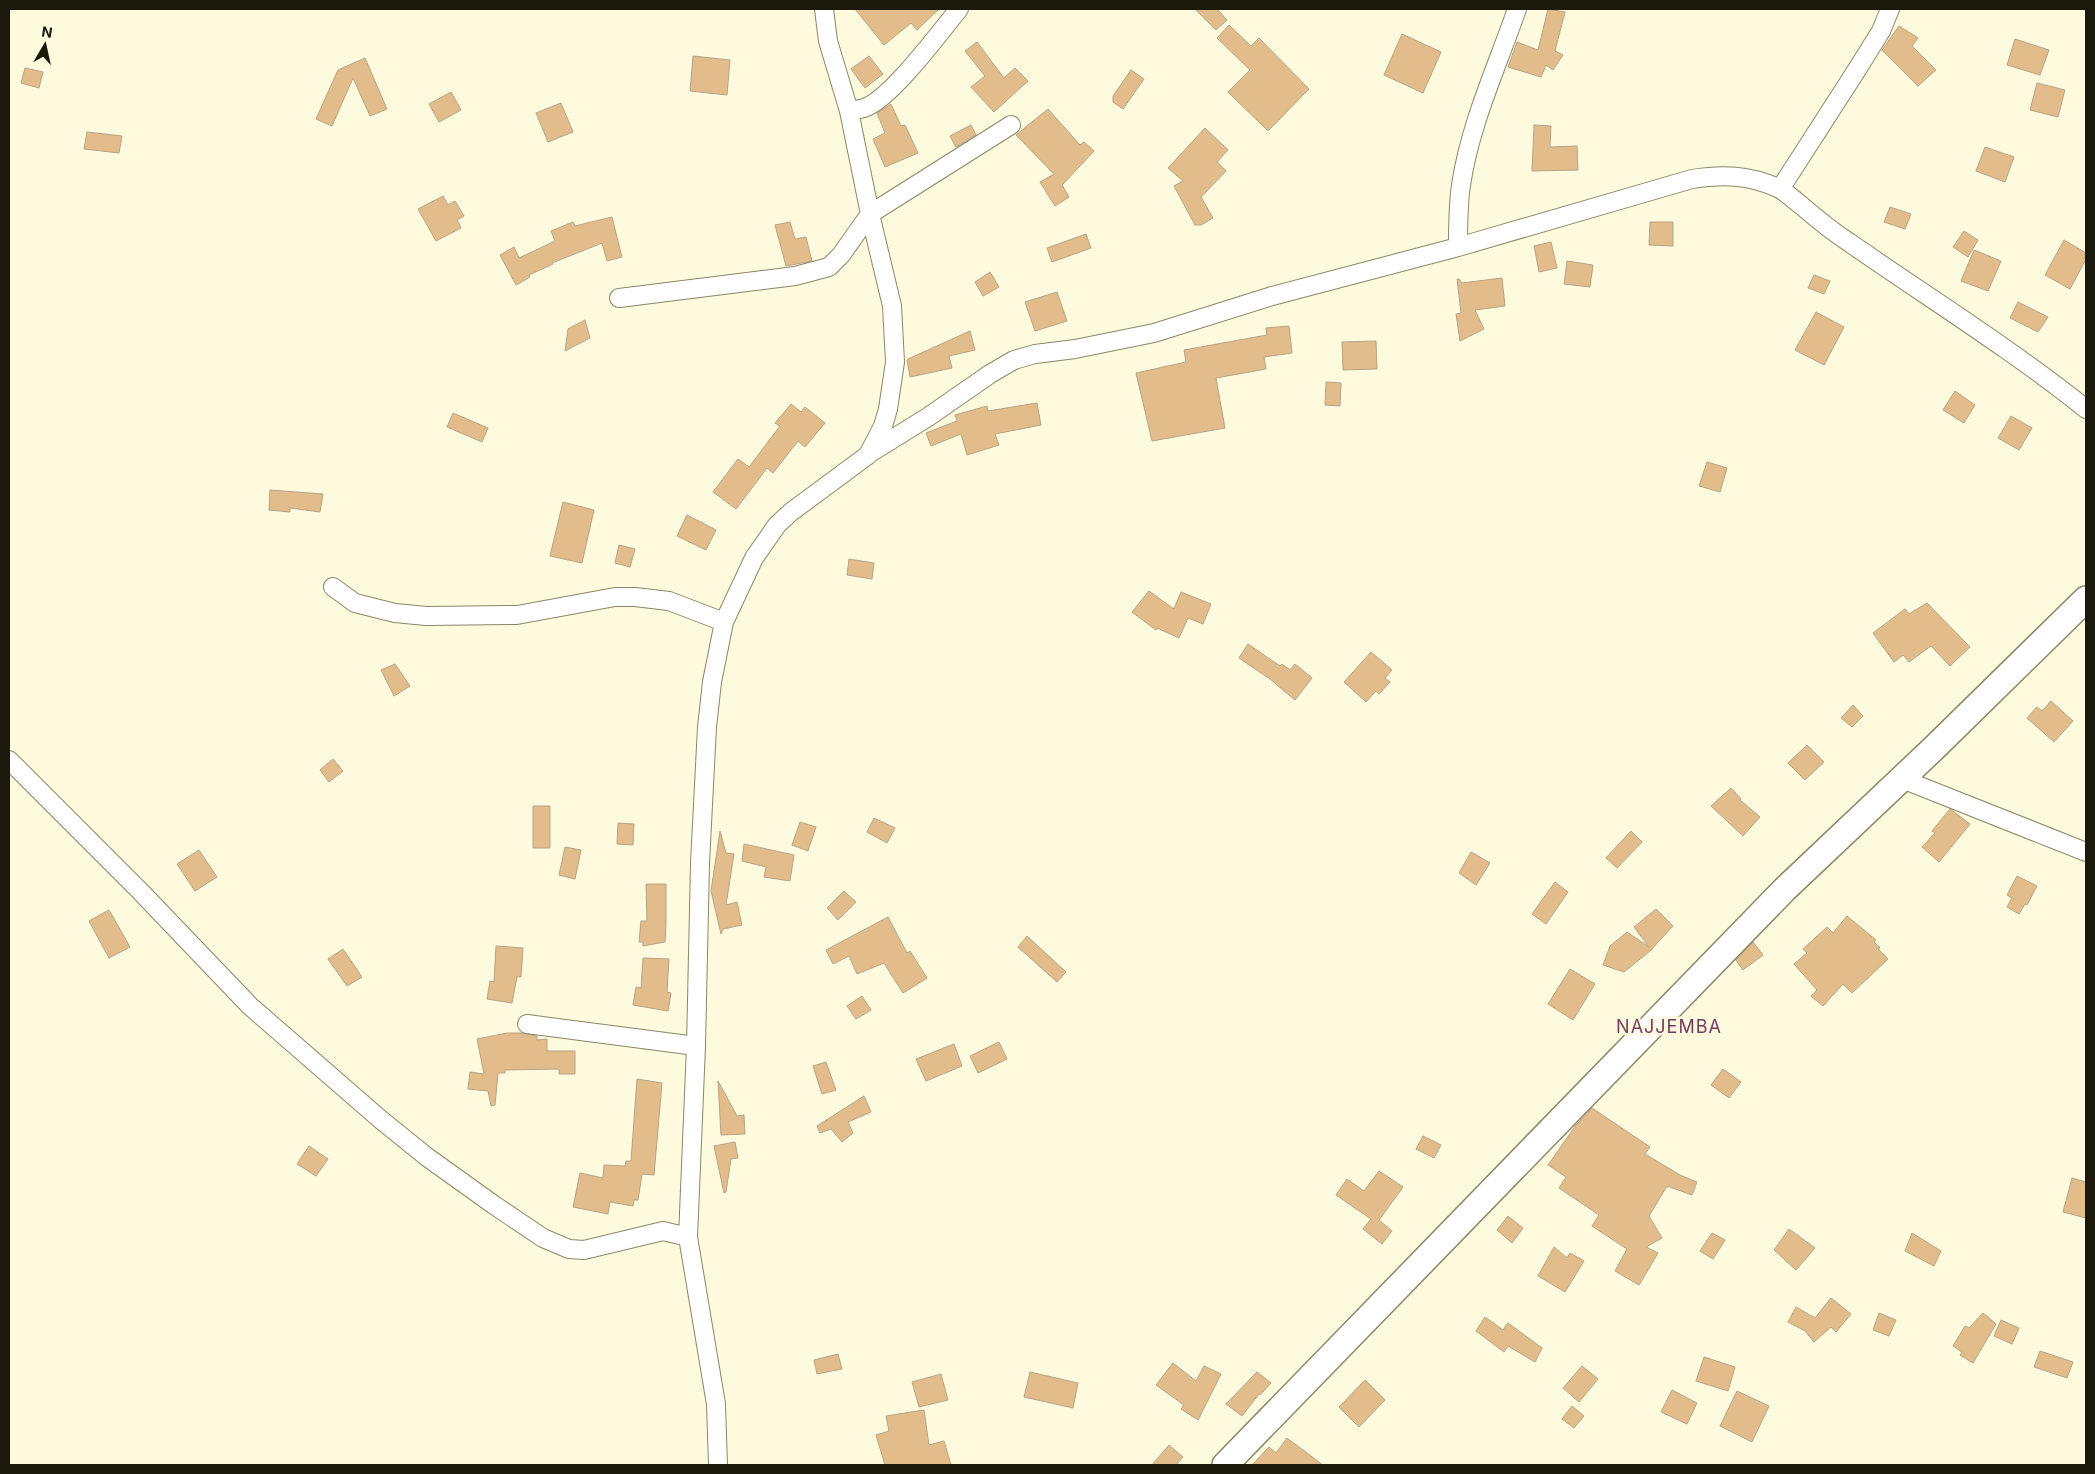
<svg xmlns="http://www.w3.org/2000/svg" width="2095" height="1474" viewBox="0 0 2095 1474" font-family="Inter,sans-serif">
  <rect width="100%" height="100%" fill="#fefadd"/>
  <path fill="#e2bd8b" stroke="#b8a387" d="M855,9H939L917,30L911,23L884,45Z
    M1195,9H1217L1227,20L1216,30Z
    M1548,9L1565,12L1555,51L1563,55L1553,70L1546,65L1541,77L1508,67L1517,42L1538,50Z
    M1229,25L1251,46L1259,38L1309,89L1268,131L1228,92L1250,70L1217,38Z
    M1899,26L1918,38L1912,46L1936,70L1918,86L1882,50Z
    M1402,34L1441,52L1423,93L1384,75Z
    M2015,39L2049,50L2040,75L2007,65Z
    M977,42L1004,78L1015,68L1028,81L994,112L971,87L985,76L965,51Z
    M693,56L730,60L727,95L690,91Z
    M869,56L883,74L865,88L851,69Z
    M365,58L387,109L370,116L353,78L332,126L316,119L338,70Z
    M25,68L43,72L39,88L21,83Z
    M1131,70L1144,79L1123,109L1113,102V96Z
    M2037,83L2065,90L2058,117L2030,110Z
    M451,92L461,110L439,122L429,104Z
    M561,103L573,132L548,142L536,113Z
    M891,104L901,126L905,125L918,153L885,167L873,139L885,133L877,113Z
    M1048,109L1080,145L1084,142L1094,151L1062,185L1069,197L1055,206L1040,182L1054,174L1016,135Z
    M971,125L976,135L956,147L950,136Z
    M1534,125L1551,126L1550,147L1577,146L1578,170L1532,171Z
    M1205,128L1228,150L1217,162L1226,171L1201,197L1213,218L1201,225H1195L1174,186L1183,181L1168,168Z
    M87,132L122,136L119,153L84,149Z
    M1985,147L2014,157L2005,182L1976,171Z
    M443,196L448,205L455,201L464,216L457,220L461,228L436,241L418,209Z
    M1890,207L1911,214L1905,229L1884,222Z
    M612,217L622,257L607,261L602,243L552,263L553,264L529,275L530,277L516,285L500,255L514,247L519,258L555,241L551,231L573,222L575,226Z
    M790,222L795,239L806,237L812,261L786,266L775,225Z
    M1650,222H1673V246L1649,245Z
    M1964,231L1978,240L1968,257L1953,247Z
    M1086,234L1091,248L1052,262L1047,248Z
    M2064,240L2086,253V259L2070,289L2045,275Z
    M1551,242L1557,268L1539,272L1534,246Z
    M1974,250L2001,261L1988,291L1961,281Z
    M1567,261L1593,265L1590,287L1564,284Z
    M990,272L999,287L983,296L975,282Z
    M1814,275L1830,281L1824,294L1808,288Z
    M1502,278L1505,306L1475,310L1484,329L1460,341L1456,314L1461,313L1457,279H1459L1462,283Z
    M1057,292L1067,321L1035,331L1025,302Z
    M2018,302L2048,317L2038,332L2010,318Z
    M1816,312L1844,327L1824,365L1795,350Z
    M585,320L590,338L565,351L568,329Z
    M1289,326L1292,353L1264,357L1266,369L1216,378L1225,428L1152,441L1136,373L1186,362L1184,350L1267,335L1266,328Z
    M970,331L975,350L949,356L952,368L910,377L907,360L908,359Z
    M1376,341L1377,369L1343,370L1342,342Z
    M1326,382L1341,383L1340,406L1325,405Z
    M1955,391L1975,405L1964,423L1943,410Z
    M1037,403L1041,425L995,434L999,445L967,455L961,434L931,446L926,433L957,421L955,415L987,406L988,411Z
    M791,404L801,412L805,407L825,423L805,447L798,441L773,473L767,468L736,509L713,492L738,459L749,467L780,426L775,423Z
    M453,413L488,428L482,442L447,427Z
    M2011,416L2032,428L2019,450L1998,438Z
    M1707,462L1727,468L1720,492L1699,486Z
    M270,490L323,494L320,512L290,508V512L269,510Z
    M563,502L594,510L582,563L550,556Z
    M687,515L716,530L706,550L677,536Z
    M619,545L635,549L630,567L615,563Z
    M849,559L874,563L872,579L847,575Z
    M1149,591L1174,609L1181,592L1211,604L1203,624L1188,618L1179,638L1157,628L1156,630L1132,612Z
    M1927,603L1970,647L1950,666L1931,646L1909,662L1903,655L1894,662L1873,633L1905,609L1909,614Z
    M1248,644L1280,666L1282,664L1290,670L1295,664L1312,678L1295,700L1270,679L1239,658Z
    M1371,652L1392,670L1385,678L1390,682L1379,694L1376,691L1366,702L1344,682Z
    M395,664L410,686L394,696L381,670Z
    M2051,701L2073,721L2054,742L2027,718L2037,707L2042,711Z
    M1853,705L1863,716L1852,727L1841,718Z
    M1807,745L1824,762L1805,780L1788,763Z
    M333,759L343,771L329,782L320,770Z
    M1731,788L1741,799L1740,800L1760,817L1743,836L1711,806Z
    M533,806H550V848H533Z
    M1950,809L1970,824L1939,862L1922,847L1935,833L1932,831Z
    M874,818L895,828L887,843L867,832Z
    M800,822L816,827L808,851L792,845Z
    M618,823L634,824L633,845L617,844Z
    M720,831L726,853L734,854L726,905L737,902L742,925L723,929L721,934L711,891Z
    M1631,831L1642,842L1617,868L1606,858Z
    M744,844L794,855L790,881L764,877L766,867L742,861Z
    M565,847L581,850L575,879L559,875Z
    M199,850L217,877L195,891L177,864Z
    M1471,852L1490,863L1476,885L1459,873Z
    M2017,876L2037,886L2027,905L2025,904L2019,914L2007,907L2012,898L2007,895Z
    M1555,882L1568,892L1546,924L1532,914Z
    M646,884H666V924L665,942L643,946V942H639L641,921H647Z
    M844,891L856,902L838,920L827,908Z
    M1656,909L1673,926L1650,951L1624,972L1603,965L1610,946L1627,932L1649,947L1634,927Z
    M109,910L130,947L109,958L89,921Z
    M1847,916L1876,940L1874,942L1880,948L1878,949L1888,959L1852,993L1843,984L1823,1006L1811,996L1817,990L1794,964L1807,953L1803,949L1827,927L1833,933Z
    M888,917L907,953L910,951L927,978L903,993L884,963L857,974L849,956L833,964L826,950Z
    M1027,936L1066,972L1057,982L1018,947Z
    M1753,942L1763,955L1743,970L1736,960Z
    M496,946L523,948L521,977H517L512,1003L487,999L490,981L494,982Z
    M343,949L362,977L347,986L328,959Z
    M643,958L669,959L667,992L671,993L668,1011L633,1005L636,987L641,988Z
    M1570,969L1595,984L1573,1020L1548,1004Z
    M862,996L871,1010L856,1019L847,1006Z
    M507,1033H522L537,1036V1040L547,1039V1051H575V1074H559V1069L505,1070V1073H498L495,1105L491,1106L488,1091L468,1089L470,1072L484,1074L477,1039Z
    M999,1042L1007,1059L978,1073L970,1056Z
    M954,1044L962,1066L926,1081L916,1059Z
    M826,1062L836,1090L822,1094L813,1066Z
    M1723,1069L1741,1082L1729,1098L1711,1085Z
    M637,1079L662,1083L654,1175L642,1174L638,1200H634L633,1206L610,1202L608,1214L573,1207L580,1173L603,1178L604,1165L625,1166L626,1161H631Z
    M718,1081L737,1116L744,1115L745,1134L721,1135Z
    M864,1096L871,1112L848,1122L853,1133L842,1142L831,1129L820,1133L817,1126Z
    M1592,1108L1650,1147L1645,1154L1680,1175L1697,1182L1692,1195L1667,1186L1649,1216L1662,1238L1646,1247L1658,1253L1639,1285L1615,1271L1627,1249L1592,1226L1599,1215L1559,1188L1566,1177L1548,1165L1576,1125Z
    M1423,1136L1441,1145L1434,1158L1416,1149Z
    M735,1142L738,1158L731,1159L726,1192L724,1193L714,1146Z
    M309,1146L328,1159L316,1176L297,1164Z
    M1379,1171L1403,1187L1379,1220L1392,1231L1382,1244L1363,1229L1371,1219L1336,1195L1347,1179L1364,1191Z
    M2072,1178L2086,1182V1218L2063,1212Z
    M1508,1216L1523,1228L1512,1243L1497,1230Z
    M1789,1229L1815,1248L1796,1270L1774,1250Z
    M1712,1233L1725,1240L1713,1259L1700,1251Z
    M1912,1233L1941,1251L1934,1266L1905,1251Z
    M1554,1247L1567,1258L1570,1253L1584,1261L1565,1292L1538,1276Z
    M1831,1298L1851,1314L1836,1332L1831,1327L1814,1342L1805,1331L1788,1322L1796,1307L1815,1318Z
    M1879,1313L1896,1320L1889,1336L1873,1330Z
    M1983,1313L1996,1324L1973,1363L1960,1355L1962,1352L1953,1346L1965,1326L1969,1328Z
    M1485,1317L1503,1330L1508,1323L1542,1348L1535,1362L1508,1346L1504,1352L1476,1331Z
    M2001,1320L2019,1328L2012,1344L1994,1336Z
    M2040,1351L2073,1362L2067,1378L2034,1367Z
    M838,1354L842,1369L817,1374L814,1360Z
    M1704,1357L1735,1367L1728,1391L1696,1381Z
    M1173,1363L1196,1381L1204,1366L1221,1374L1198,1420L1181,1409L1184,1405L1156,1385Z
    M1582,1366L1598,1379L1579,1402L1563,1388Z
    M1030,1372L1078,1383L1073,1408L1024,1397Z
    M1257,1372L1271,1383L1260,1395L1259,1394L1242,1416L1226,1404Z
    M941,1374L948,1400L919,1407L912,1382Z
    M1365,1380L1385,1400L1359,1427L1339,1407Z
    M1672,1390L1697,1403L1687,1424L1661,1412Z
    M1737,1391L1769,1406L1752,1442L1720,1426Z
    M1572,1406L1584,1416L1574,1428L1562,1419Z
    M924,1410L929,1445L944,1441L951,1465H885L876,1435L889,1431L886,1416Z
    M1287,1438L1323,1465H1252L1269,1447L1276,1453Z
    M1169,1445L1183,1457L1176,1465H1152Z"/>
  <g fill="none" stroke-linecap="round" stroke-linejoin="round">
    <defs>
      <path id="street" d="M849,111C854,110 859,110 864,108C890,100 940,32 959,9
        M1780,189L1858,68L1881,31L1890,9
        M1458,247C1458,226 1458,205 1461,185C1470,124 1497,67 1517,9
        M619,298L795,276L829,267L841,255L870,214L1011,125
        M870,453L928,417L990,374L1014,360L1035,354L1075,349L1154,333L1272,296L1458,247L1692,179C1723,174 1749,175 1778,188C1786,192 1794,200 1802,206C1817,219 1833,232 1850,243C1929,298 2011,349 2086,409
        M333,587L355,603L395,613L426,616L517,615L615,597H635L669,601L724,622
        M9,760L140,891L250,1006L380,1119L427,1157L494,1205L543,1238L569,1249L584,1250L663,1231L688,1237
        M1902,779L2086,852
        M527,1024L696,1046
        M718,1465L716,1404L688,1237L696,1046L700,863L707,727L712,682L724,622L754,558L777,525L791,512L868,455L883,426L888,409L895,362L892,306L870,214L849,111L828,41L824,9"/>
      <path id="secondary" d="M1225,1465L1785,889L1934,748L2086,599"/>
    </defs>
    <use href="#street" stroke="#8c8766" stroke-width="20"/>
    <use href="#secondary" stroke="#8c8766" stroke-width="28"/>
    <use href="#street" stroke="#fff" stroke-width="18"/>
    <use href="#secondary" stroke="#fff" stroke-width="25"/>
  </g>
  <g text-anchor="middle" stroke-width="5" stroke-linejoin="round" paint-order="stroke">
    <g font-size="18" letter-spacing="1" fill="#753b66" stroke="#fefadd">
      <text x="1669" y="1033">NAJJEMBA</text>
    </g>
  </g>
  <rect width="2095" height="1474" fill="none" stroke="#1b190c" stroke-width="20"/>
  <g transform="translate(45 45) rotate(9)" stroke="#fefadd" stroke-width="4" paint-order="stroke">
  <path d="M0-4L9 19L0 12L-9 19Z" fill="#1b190c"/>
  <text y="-8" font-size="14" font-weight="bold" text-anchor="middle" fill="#1b190c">N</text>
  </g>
</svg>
